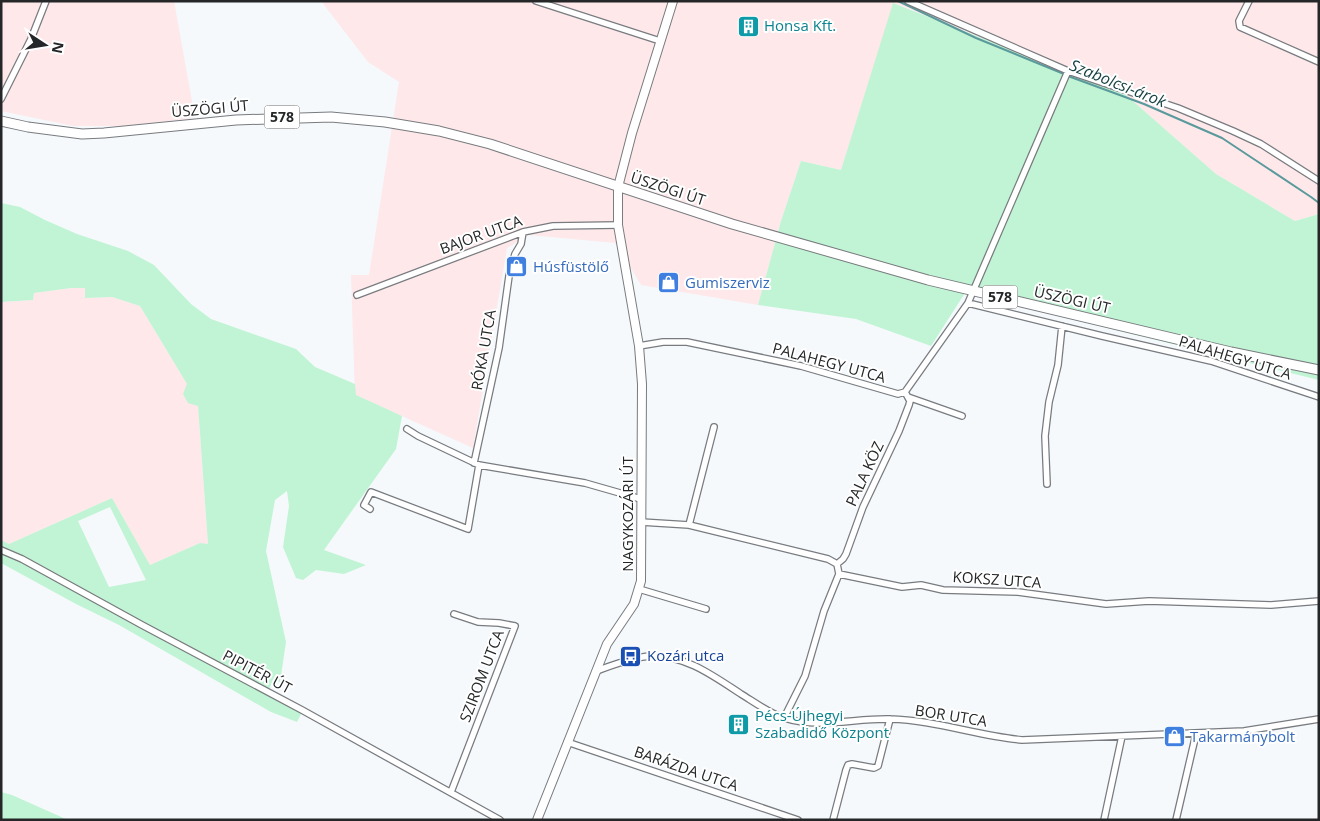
<svg xmlns="http://www.w3.org/2000/svg" width="1320" height="821" viewBox="0 0 1320 821" font-family="'Open Sans',sans-serif">
  <rect width="100%" height="100%" fill="#f5f9fc"/>
  <path fill="#fee8ea" d="M1,1H174L195,118L124,126H73L1,111Z
    M321,1H1319V214L1295,221L1216,174L1126,95L894,3L841,170L801,161L781,221L758,305L641,285L615,243L529,235L507,248L473,448L355,395L351,275H369L399,82L368,62Z
    M71,288H85L86,298L112,297L140,306L187,384L198,406L208,545L200,543L150,565L112,498L9,544L1,540V302L33,300L34,293Z"/>
  <path fill="#c1f4d4" fill-rule="evenodd" d="M893,3L1126,95L1216,174L1295,221L1319,214V380L965,293L931,346L856,319L758,305L781,221L801,161L841,170Z
    M1,203L20,207L45,220L77,234L128,251L154,265L191,304L211,319L296,349L315,367L355,384L356,395L402,416L396,449L324,550L366,565L344,574L316,570L303,580L296,578L283,547L289,506L287,491L275,500L266,551L286,642L280,682L273,680L269,690L304,708L297,722L271,712L119,625L76,604L1,563V540L9,544L112,498L150,565L200,543L208,544L198,406L188,403L183,394L187,384L140,306L112,297L85,298V288H71L34,293L33,300L1,302ZM110,507L146,580L109,587L78,521Z
    M1,792L12,795L68,820H1Z"/>
  <g fill="none" stroke-linecap="round" stroke-linejoin="round">
    <path stroke="#5a9a9c" stroke-width="2" d="M898,1L976,38L1064,74
      M1068,76L1144,104L1222,138L1311,197L1319,203"/>
    <defs>
      <path id="street" d="M536,1L660,41
        M908,1L1068,71L1178,108L1233,131L1261,144L1319,181
        M1249,1L1239,21L1240,27L1319,62
        M1,99L31,39L46,1
        M357,295L523,232L553,226L618,225
        M968,303L1102,336L1211,361L1319,397
        M639,346L663,342H687L801,366L898,394L905,392L968,303L1068,71
        M908,397L962,416
        M474,463L499,348L509,276L515,254L521,244L523,232
        M479,465L585,483L641,499
        M1047,484L1045,436L1049,402L1058,365L1062,326
        M370,509L364,505L371,492L468,529L479,465L418,436L407,429
        M641,522L689,525L828,559L837,564L839,574L902,587L921,585L943,590L1018,592L1106,604L1149,601L1271,605L1319,601
        M689,525L714,427
        M1,550L22,559L142,625L302,710L500,820
        M837,564L843,559L846,554L863,507L899,431L909,405L910,401L905,392
        M639,589L706,609
        M596,671C613,665 633,657 651,656C684,654 715,677 741,694C754,702 769,713 784,718C819,729 855,718 890,719C935,720 978,736 1022,740L1244,731L1319,719
        M784,718L805,676L824,611L839,574
        M567,742L798,820
        M451,792L515,626L499,623L478,622L454,614
        M833,820L846,770L848,765L852,764L874,768L878,766L890,719
        M1104,820L1122,736
        M1176,820L1196,734"/>
      <path id="secondary" d="M537,820L607,644L634,604L641,581L642,384L639,346L618,225V187L632,133L673,1"/>
      <path id="primary" d="M1,121L28,127L82,134L104,133L236,120L331,117L385,122L439,131L490,144L732,224L928,280L1231,352L1319,370"/>
    </defs>
    <use href="#street" stroke="#787b7f" stroke-width="8"/>
    <use href="#secondary" stroke="#787b7f" stroke-width="10"/>
    <use href="#primary" stroke="#787b7f" stroke-width="11"/>
    <use href="#street" stroke="#fff" stroke-width="5.5"/>
    <use href="#secondary" stroke="#fff" stroke-width="8"/>
    <use href="#primary" stroke="#fff" stroke-width="9"/>
  </g>
  <defs>
    <symbol id="building-square" viewBox="-11 -11 22 22"><rect x="-9" y="-9" width="18" height="18" rx="4" fill="#0f9aa8" stroke="#fff"/><path d="M-4-6H4V6H1V3H-1V6H-4ZM-2.5-4.3h1.7v1.8h-1.7ZM.8-4.3h1.7v1.8H.8ZM-2.5-1h1.7V.8h-1.7ZM.8-1h1.7V.8H.8Z" fill="#fff"/></symbol>
    <symbol id="shop-square" viewBox="-11 -11 22 22"><rect x="-9" y="-9" width="18" height="18" rx="4" fill="#3f7fe0" stroke="#fff"/><path d="M-5-2.5h2.3a2.7 3.5 0 0 1 5.4 0H5L5.5 6h-11ZM-1.5-2.5h3a1.5 2.3 0 0 0-3 0Z" fill="#fff"/></symbol>
    <symbol id="bus-square" viewBox="-11 -11 22 22"><rect x="-9" y="-9" width="18" height="18" rx="4" fill="#1a4fb4" stroke="#fff"/><path d="M-5-6H5V4H4V6H2V4H-2V6H-4V4H-5ZM-3.5-4V0h7V-4ZM-3.5 1.2v1.5H-2V1.2ZM2 1.2v1.5H3.5V1.2Z" fill="#fff"/></symbol>
  </defs>
  <g fill-rule="evenodd">
    <use href="#building-square" x="736" y="14" width="25" height="25"/>
    <use href="#shop-square" x="504" y="254" width="25" height="25"/>
    <use href="#shop-square" x="656" y="270" width="25" height="25"/>
    <use href="#bus-square" x="618" y="644" width="25" height="25"/>
    <use href="#building-square" x="726" y="712" width="25" height="25"/>
    <use href="#shop-square" x="1162" y="724" width="25" height="25"/>
  </g>
  <g text-anchor="middle" stroke-width="4" stroke-linejoin="round" paint-order="stroke">
    <g fill="#fff" stroke="#666768" stroke-width="1">
      <rect x="264.5" y="105.5" width="35" height="23" rx="4"/>
      <rect x="982.5" y="285.5" width="35" height="23" rx="4"/>
    </g>
    <g font-size="14" font-weight="bold" fill="#242627">
      <text x="282" y="122">578</text>
      <text x="1000" y="302">578</text>
    </g>
    <g font-size="15" fill="#0d838f" stroke="#fff" text-anchor="start">
      <text x="764" y="31">Honsa Kft.</text>
      <text x="755" y="721">Pécs-Újhegyi<tspan x="755" dy="17">Szabadidő Központ</tspan></text>
    </g>
    <g font-size="15" fill="#242627" stroke="#fff">
      <text transform="translate(210 109) rotate(-5)" y="5">ÜSZÖGI ÚT</text>
      <text transform="translate(668 189) rotate(18)" y="5">ÜSZÖGI ÚT</text>
      <text transform="translate(481 235) rotate(-20)" y="5">BAJOR UTCA</text>
      <text transform="translate(1072 300) rotate(13)" y="5">ÜSZÖGI ÚT</text>
      <text transform="translate(484 350) rotate(-80)" y="5">RÓKA UTCA</text>
      <text transform="translate(1235 358) rotate(17)" y="5">PALAHEGY UTCA</text>
      <text transform="translate(829 363) rotate(15)" y="5">PALAHEGY UTCA</text>
      <text transform="translate(865 474) rotate(-65)" y="5">PALA KÖZ</text>
      <text transform="translate(628 514) rotate(-90)" y="5">NAGYKOZÁRI ÚT</text>
      <text transform="translate(997 580) rotate(4)" y="5">KOKSZ UTCA</text>
      <text transform="translate(257 672) rotate(28)" y="5">PIPITÉR ÚT</text>
      <text transform="translate(482 676) rotate(-69)" y="5">SZIROM UTCA</text>
      <text transform="translate(951 716) rotate(9)" y="5">BOR UTCA</text>
      <text transform="translate(686 769) rotate(19)" y="5">BARÁZDA UTCA</text>
    </g>
    <g font-size="15" fill="#366cbe" stroke="#fff" text-anchor="start">
      <text x="533" y="272">Húsfüstölő</text>
      <text x="685" y="288">Gumiszerviz</text>
      <text x="1190" y="742">Takarmánybolt</text>
    </g>
    <g font-size="15" fill="#164399" stroke="#fff" text-anchor="start">
      <text x="647" y="661">Kozári utca</text>
    </g>
    <g font-size="16" font-style="italic" fill="#184244" stroke="#fff">
      <text transform="translate(1118 83) rotate(22)" y="6">Szabolcsi-árok</text>
    </g>
  </g>
  <rect width="1320" height="821" fill="none" stroke="#242627" stroke-width="5"/>
  <g transform="translate(45 45) rotate(102)" stroke="#ffffff" stroke-width="4" paint-order="stroke">
  <path d="M0-4L9 19L0 12L-9 19Z" fill="#242627"/>
  <text y="-8" font-size="14" font-weight="bold" text-anchor="middle" fill="#242627">N</text>
  </g>
</svg>
